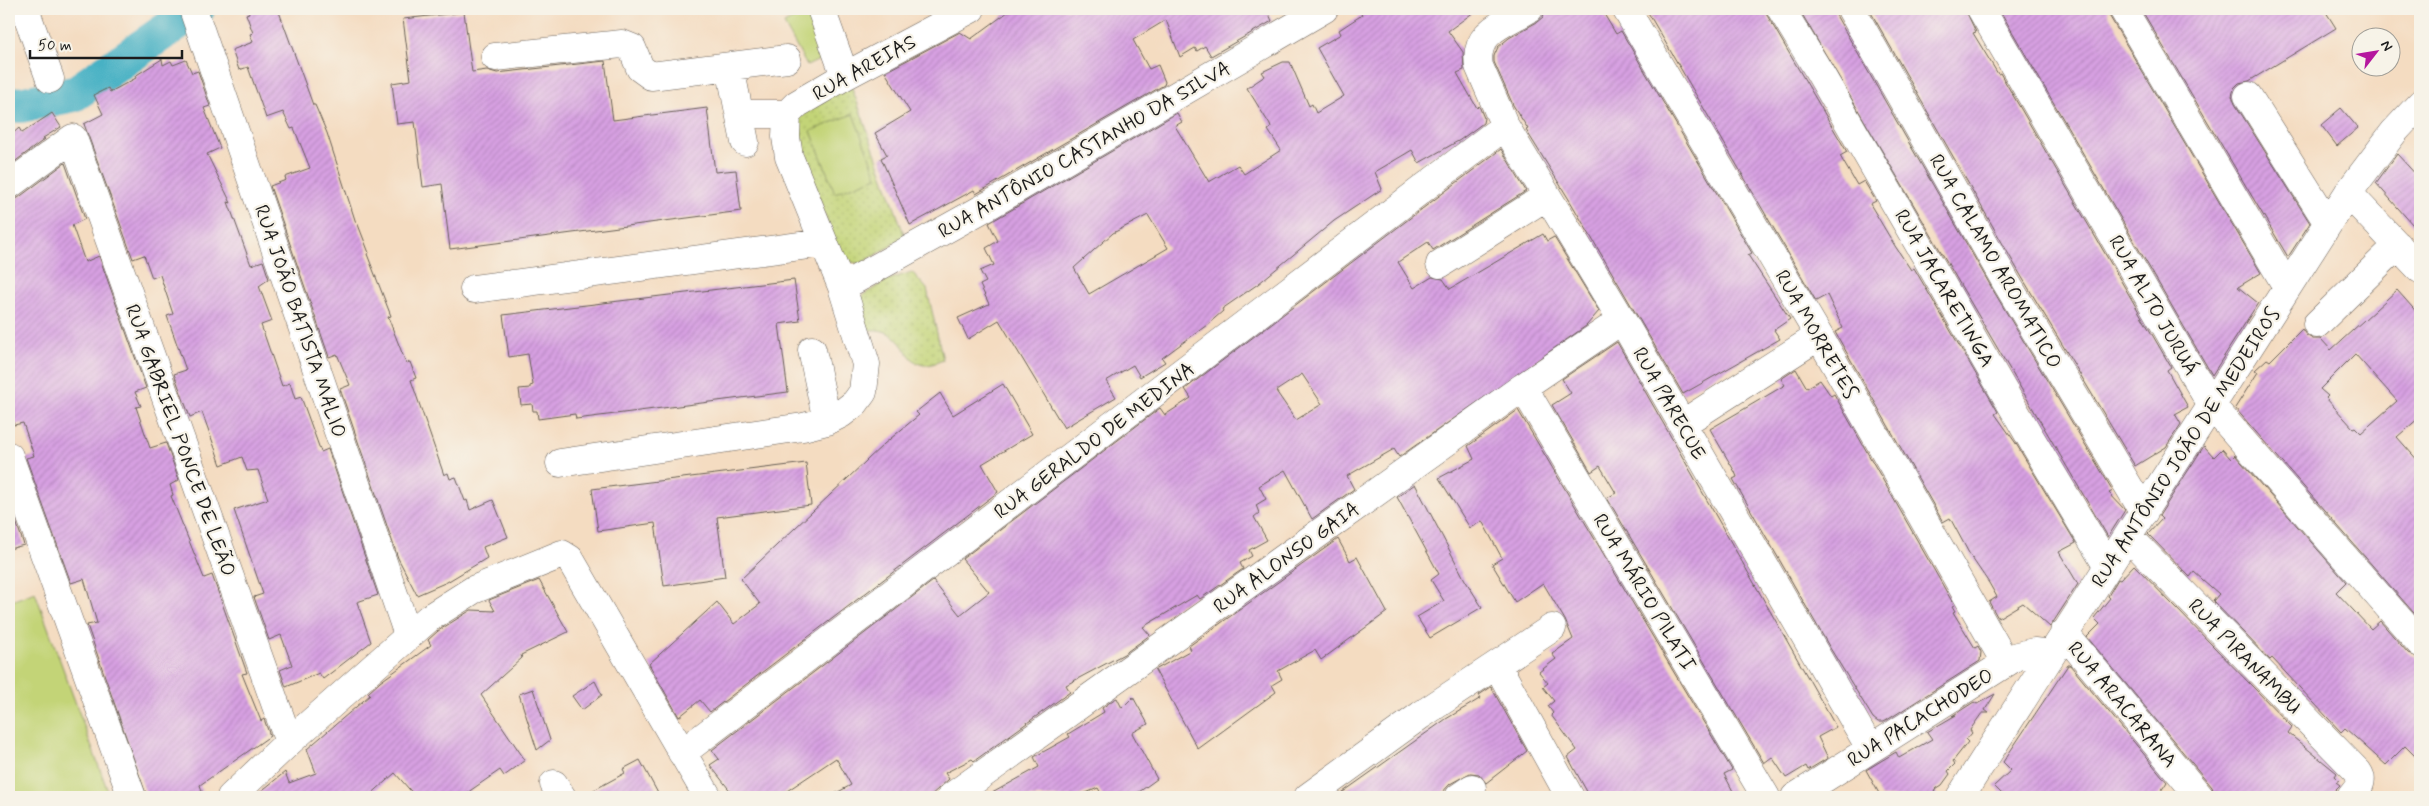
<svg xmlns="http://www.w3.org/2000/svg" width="2429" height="806" viewBox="0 0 2429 806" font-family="Mynerve,sans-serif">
  <defs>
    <pattern id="park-dots" width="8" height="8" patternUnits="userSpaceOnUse" patternTransform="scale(1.25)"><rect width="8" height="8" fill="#c3d477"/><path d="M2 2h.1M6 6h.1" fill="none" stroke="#a7b566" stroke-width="1.8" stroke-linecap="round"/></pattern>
    <pattern id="building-hatch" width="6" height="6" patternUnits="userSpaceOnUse" patternTransform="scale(1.25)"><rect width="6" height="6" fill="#d7a0e2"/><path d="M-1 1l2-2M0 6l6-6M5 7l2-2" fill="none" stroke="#b889c1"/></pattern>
  </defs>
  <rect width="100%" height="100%" fill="#f7f3e8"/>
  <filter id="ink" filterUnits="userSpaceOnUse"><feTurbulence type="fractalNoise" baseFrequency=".02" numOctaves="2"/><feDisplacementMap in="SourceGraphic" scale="10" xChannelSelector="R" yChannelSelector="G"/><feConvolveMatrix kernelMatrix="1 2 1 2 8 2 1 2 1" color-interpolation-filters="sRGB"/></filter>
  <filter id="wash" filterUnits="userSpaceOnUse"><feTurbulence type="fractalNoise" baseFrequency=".0096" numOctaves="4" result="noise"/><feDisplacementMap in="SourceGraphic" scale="20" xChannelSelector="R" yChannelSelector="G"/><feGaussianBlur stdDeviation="1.12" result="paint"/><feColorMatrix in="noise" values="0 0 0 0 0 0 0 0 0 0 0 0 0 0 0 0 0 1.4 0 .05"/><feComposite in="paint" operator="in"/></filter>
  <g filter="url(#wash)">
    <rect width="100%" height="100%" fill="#f4dcc1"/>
    <path fill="url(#park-dots)" stroke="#70784a" d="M851,85L905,237L861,264L846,261L837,251L797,133V116Z
      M912,272L927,289L943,360C938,362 933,364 928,365C904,368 906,326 869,330L858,311L863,295L888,280Z"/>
    <path fill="#c3d477" stroke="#70784a" d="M810,10L833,53L807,66L784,24Z
      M853,114L877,177L835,193L811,131Z
      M35,592L110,797H9V602Z"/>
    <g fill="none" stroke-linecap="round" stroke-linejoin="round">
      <path stroke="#46b1c4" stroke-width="36" d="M9,104L20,105L74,94L197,9"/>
    </g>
    <g id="blocks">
      <path fill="url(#building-hatch)" fill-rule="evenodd" d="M248,9H278L282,20L313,105H315L327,133L356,223L357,222L369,253L367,254L391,316L388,317L406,363L410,362L416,378L411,380L444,475L448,473L450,479L456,477L465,501L467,500L470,510L493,500L508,537L483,547L487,558L447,582L417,595L398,558L340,389L350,385L337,354L329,357L270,186L286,180L285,177L310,168L294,128L291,129L283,112L266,118L248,67L239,70L232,50L253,42L250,34L253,33L246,14L249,13Z
        M1012,9H1267L1272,21L1211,56L1205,46L1197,51L1195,48L1180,57L1166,20L1133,40L1149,69L1158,65L1165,82L1164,85L976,194L974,190L910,225L881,158L887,155L875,133L910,112L885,72L960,32L971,39Z
        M1358,9H1478L1448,31L1463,52L1464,70L1457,73L1477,108L1479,106L1484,118L1483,123L1460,140L1419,163L1412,150L1375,172L1382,189L1334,221L1258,284L1222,309L1223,311L1207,325L1162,358L1165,362L1140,377L1133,365L1106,381L1116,397L1064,428L999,320L968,339L958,318L989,304L980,285L986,282L980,271L994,265L986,248L998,241L989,223L1177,113L1182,122L1175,126L1209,182L1238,165L1244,174L1281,150L1268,130L1271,128L1270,125L1247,88L1265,76L1262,72L1283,62H1290L1309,106L1312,104L1316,113L1344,96L1317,48L1341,34L1339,30L1362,15ZM1148,215L1168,248L1089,294L1074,268L1113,233Z
        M1545,9H1601L1616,34L1621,31L1752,253L1748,255L1790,319L1774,330L1780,339L1683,394L1570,201L1526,130L1528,129L1513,105L1494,62V56L1498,47L1509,38L1537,22L1543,17Z
        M1646,9H1765L1768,17L1847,152L1840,156L1857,185L1864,181L1876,201L1870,204L1895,246L1911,270L1914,268L1998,412L1995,414L2015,442L2076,543L2059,552L2078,584L2050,627L2023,603L1998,618L1989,602L1997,597L1989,583L1970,555L1950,518L1943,522L1835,332L1843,328L1827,295L1816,301Z
        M1799,9H1835L1837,17L1993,290L2113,491L2109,493L2125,510L2108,537Z
        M1869,9H1965L1976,32L1973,33L1998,74L2000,73L2171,367L2167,370L2188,407L2175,414L2181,424L2166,447L2135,466L2020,274Z
        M1999,9H2107L2110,17L2261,273L2238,287L2258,303L2212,375Z
        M2141,9H2324L2336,28L2249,81L2239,83L2234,88L2232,96L2235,104L2310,223L2288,257Z
        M464,12L472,72L487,70L497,73L605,61L613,120L707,108L715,172L736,170L741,211L450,249L442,184L423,187L415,122L397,124L392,83L411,80L403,19Z
        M162,59L163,65L171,61L173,65L186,60L192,73L198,71L210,106L204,108L220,148L207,154L231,203L228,202L251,265L263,261L269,279L259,286L272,321L261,325L282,386L290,383L295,399L301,397L321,452L328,449L378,595L357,602L371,642L323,679L319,673L286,687L280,670L292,665L281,635L269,640L254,597L263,594L234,510L268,499L258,470L247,471L242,457L221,465L202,412L190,417L174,374L186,370L167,316L173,314L160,275L152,278L144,255L133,259L84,124L103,114L94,95L108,88L110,92L136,78L135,76Z
        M2341,108L2358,128L2337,146L2321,125Z
        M52,113L61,127L43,138L45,139L9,166V137L19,128L22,133Z
        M1501,149L1526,191L1433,250L1428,242L1398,262L1414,288L1432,277L1443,279L1450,289L1543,234L1547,241L1554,237L1599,311L1586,326L1399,457L1394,449L1347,476L1354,489L1312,519L1285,470L1259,486L1266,499L1256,505L1259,513L1254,517L1267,540L1249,550L1252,556L1240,563L1243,569L1200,599L1197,595L1143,627L1150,635L1124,654L1066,685L1070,692L974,761L972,759L945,773L949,779L929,797H829L851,785L836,758L778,797H735L710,765L719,759L712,750L933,581L960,615L989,592L962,559L1160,408L1165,415L1191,398L1185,389ZM1302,374L1322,404L1296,420L1276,391Z
        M2397,154L2420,179V233L2376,183Z
        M65,163L85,219L72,225L85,262L99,256L146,388L135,392L141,406L136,407L150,448L166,443L179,480L170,485L173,495L171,496L204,578L212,575L247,673L242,674L261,721L264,719L270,736L200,785L202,791L193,797H147L87,625L97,623L84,579L71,583L26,458L34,456L23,423L14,425L9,410V200L18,198Z
        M794,280L800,321L779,324L788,392L576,419L575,414L538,419L537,411H533L532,404L521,405L519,389L530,388V386L533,385L528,354L509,357L503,315Z
        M2397,290L2420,316V417L2397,437L2420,463V620L2235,408L2258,372L2255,370L2267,359L2270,361L2302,329L2306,335L2313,339H2321L2331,350ZM2355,354L2397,401L2361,433L2355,427L2353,428L2326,398L2328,396L2320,389Z
        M1617,342L1836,727L1818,737L1828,758L1808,770L1806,766L1786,778L1772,757L1764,763L1607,498L1616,493L1600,466L1591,472L1552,405L1571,393L1562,379Z
        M1796,369L1807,388L1820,380L1831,396L1834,394L1954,605L1952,606L1955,611L1953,612L1975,648L1978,646L1981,652L1980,661L1884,722H1878L1873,718L1830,648L1733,479L1737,477L1735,472L1710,429L1785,385L1781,379Z
        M1003,384L1032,434L982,464L998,492L710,712L700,700L679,717L649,664L717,602L734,624L760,604L741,579L884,444L919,415L916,412L940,393L953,415Z
        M1518,410L1732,770L1724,774L1736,797H1634L1628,795L1608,797L1604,793L1596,797H1590L1576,772L1568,757L1577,750L1551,715L1553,713L1548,706L1554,701L1543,687L1548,683L1539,672L1556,659L1552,654L1573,639L1565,620L1543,583L1515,602L1492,564L1502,558L1482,521L1470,528L1439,478L1474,459L1468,446Z
        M2204,446L2214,457L2222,449L2231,459L2235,455L2346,582L2336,592L2371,629L2380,621L2408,653L2420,658V761L2405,746L2386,765L2345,728L2341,732L2272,658L2270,660L2213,601L2219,594L2194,572L2190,577L2148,534L2162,519L2159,516Z
        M806,463L811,505L717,517L725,577L664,586L655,523L598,531L592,489Z
        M1415,484L1465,580L1482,607L1430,638L1417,617L1444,601L1431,580L1439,574L1397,497Z
        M9,501L24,545L9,549Z
        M1338,539L1350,561L1357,557L1387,612L1321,660L1315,650L1278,671L1282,679L1272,685L1276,692L1198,749L1155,670L1191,650L1189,646Z
        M2134,565L2292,727L2288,733L2337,773L2335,776L2339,780L2336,782L2340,785L2328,797H2215L2212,787L2087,637L2100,624L2094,618L2110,598L2108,596L2118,579L2120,580Z
        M539,580L568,632L521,655L522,658L481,695L525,760L511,771L504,776L500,770L461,797H416L395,773L368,797H254L285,772L289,783L316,773L307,749L370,695L368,693L380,682L431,645L428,640L438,631L471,610L495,611L489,600Z
        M2068,665H2070L2167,782L2157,797H2005L1994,786L2011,770L2003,762Z
        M595,681L602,695L582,710L572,696Z
        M1491,687L1527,751L1486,783L1479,774L1470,773L1450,784L1438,797H1336L1446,719L1481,698L1479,695Z
        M533,689L550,740L537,750L519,694Z
        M1995,694L1985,710L1989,713H1982L1970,730L1972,733L1966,740L1968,742L1953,761L1955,764L1948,771L1950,774L1942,785L1934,790L1938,797H1881L1866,770L1896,752L1899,758L1932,739L1927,732L1956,715L1952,716L1974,702L1977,704Z
        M1133,697L1148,724L1132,733L1157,779L1132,797H1103L1098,788L1076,797H985L1039,767L1034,757L1070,737L1068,734L1104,712L1102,708L1113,700L1117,698L1122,708Z
        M640,760L660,797H581L625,773L623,769Z"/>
    </g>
  </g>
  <g filter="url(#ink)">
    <use href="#blocks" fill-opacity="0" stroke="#685f56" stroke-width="1"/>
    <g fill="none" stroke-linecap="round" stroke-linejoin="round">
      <defs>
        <path id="minor" d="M25,9L50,79
          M193,9L408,635
          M821,9L845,76
          M1529,9C1504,24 1473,32 1479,66L1505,126L1622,320L1870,748
          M1626,9L1819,336L2005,662
          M1781,9L1817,68L2030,437L2108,567
          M1851,9L2006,282L2144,512
          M1981,9L2212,406L2420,643
          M2123,9L2287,287
          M495,57L622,44L632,48L640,68L651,76L787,59
          M730,67L745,142
          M2248,96L2328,223
          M740,114H787
          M9,185L73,138L289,742
          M2348,193L2420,269
          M1440,264L1547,196
          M842,287L991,204L1324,9
          M474,289L823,243
          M2317,324L2398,245
          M812,350L827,421
          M1523,387L1766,797
          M1682,424L1819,336
          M9,456L132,797
          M560,463L803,427L827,421L841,414L855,403L863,392L866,364L842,287L789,157L786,137L787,114L797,104L845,76L971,9
          M2128,536L2358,772C2365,782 2357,789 2351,797
          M2064,633L2200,797
          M1497,665L1570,797
          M682,753L1505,126
          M554,784L562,797
          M231,797L289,742L429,618L473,590L562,554L570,559L708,797
          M951,797L1523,387L1622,320
          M1308,797L1421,715L1552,628
          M1459,797L1472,788
          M1795,797L2017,656L2034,652L2051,654
          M1960,797L2348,193L2394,132L2420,104"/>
      </defs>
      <use href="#minor" stroke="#685f56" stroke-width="29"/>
      <use href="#minor" stroke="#fff" stroke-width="28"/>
    </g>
  </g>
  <g text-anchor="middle" stroke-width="4.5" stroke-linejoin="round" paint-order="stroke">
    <g font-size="20" fill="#1c1c1c" stroke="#f7f3e8">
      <text transform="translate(864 67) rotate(-29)" y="7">RUA AREIAS</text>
      <text transform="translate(1084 149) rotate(-30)" y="7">RUA ANTÔNIO CASTANHO DA SILVA</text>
      <text transform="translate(1996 261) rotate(60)" y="7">RUA CALAMO AROMATICO</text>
      <text transform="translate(1945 288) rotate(60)" y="7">RUA JACARETINGA</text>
      <text transform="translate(2154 305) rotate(60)" y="7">RUA ALTO JURUÁ</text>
      <text transform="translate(301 321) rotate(71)" y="7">RUA JOÃO BATISTA MALIO</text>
      <text transform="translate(1817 334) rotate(60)" y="7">RUA MORRETES</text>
      <text transform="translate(1670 403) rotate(60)" y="7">RUA PARECUE</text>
      <text transform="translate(181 440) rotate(70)" y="7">RUA GABRIEL PONCE DE LEÃO</text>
      <text transform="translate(1094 440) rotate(-37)" y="7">RUA GERALDO DE MEDINA</text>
      <text transform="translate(2185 447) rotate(-57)" y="7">RUA ANTÔNIO JOÃO DE MEDEIROS</text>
      <text transform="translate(1286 557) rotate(-36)" y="7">RUA ALONSO GAIA</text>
      <text transform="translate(1645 592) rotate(59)" y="7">RUA MÁRIO PILATI</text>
      <text transform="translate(2245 656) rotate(46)" y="7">RUA PIRANAMBU</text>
      <text transform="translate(2123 704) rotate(50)" y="7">RUA ARACARANA</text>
      <text transform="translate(1920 717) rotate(-32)" y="7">RUA PACACHODEO</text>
    </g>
  </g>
  <rect width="2429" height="806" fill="none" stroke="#f7f3e8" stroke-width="30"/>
  <g transform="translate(2376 52) rotate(59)"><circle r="24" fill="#f7f3e8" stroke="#9f9d96"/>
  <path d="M0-4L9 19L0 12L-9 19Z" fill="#b5179e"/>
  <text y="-8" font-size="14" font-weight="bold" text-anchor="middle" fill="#1c1c1c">N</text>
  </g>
  <path d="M30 50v8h152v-8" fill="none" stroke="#1c1c1c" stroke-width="2.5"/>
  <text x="38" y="50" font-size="15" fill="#1c1c1c" stroke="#f7f3e8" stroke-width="4" paint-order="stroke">50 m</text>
</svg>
